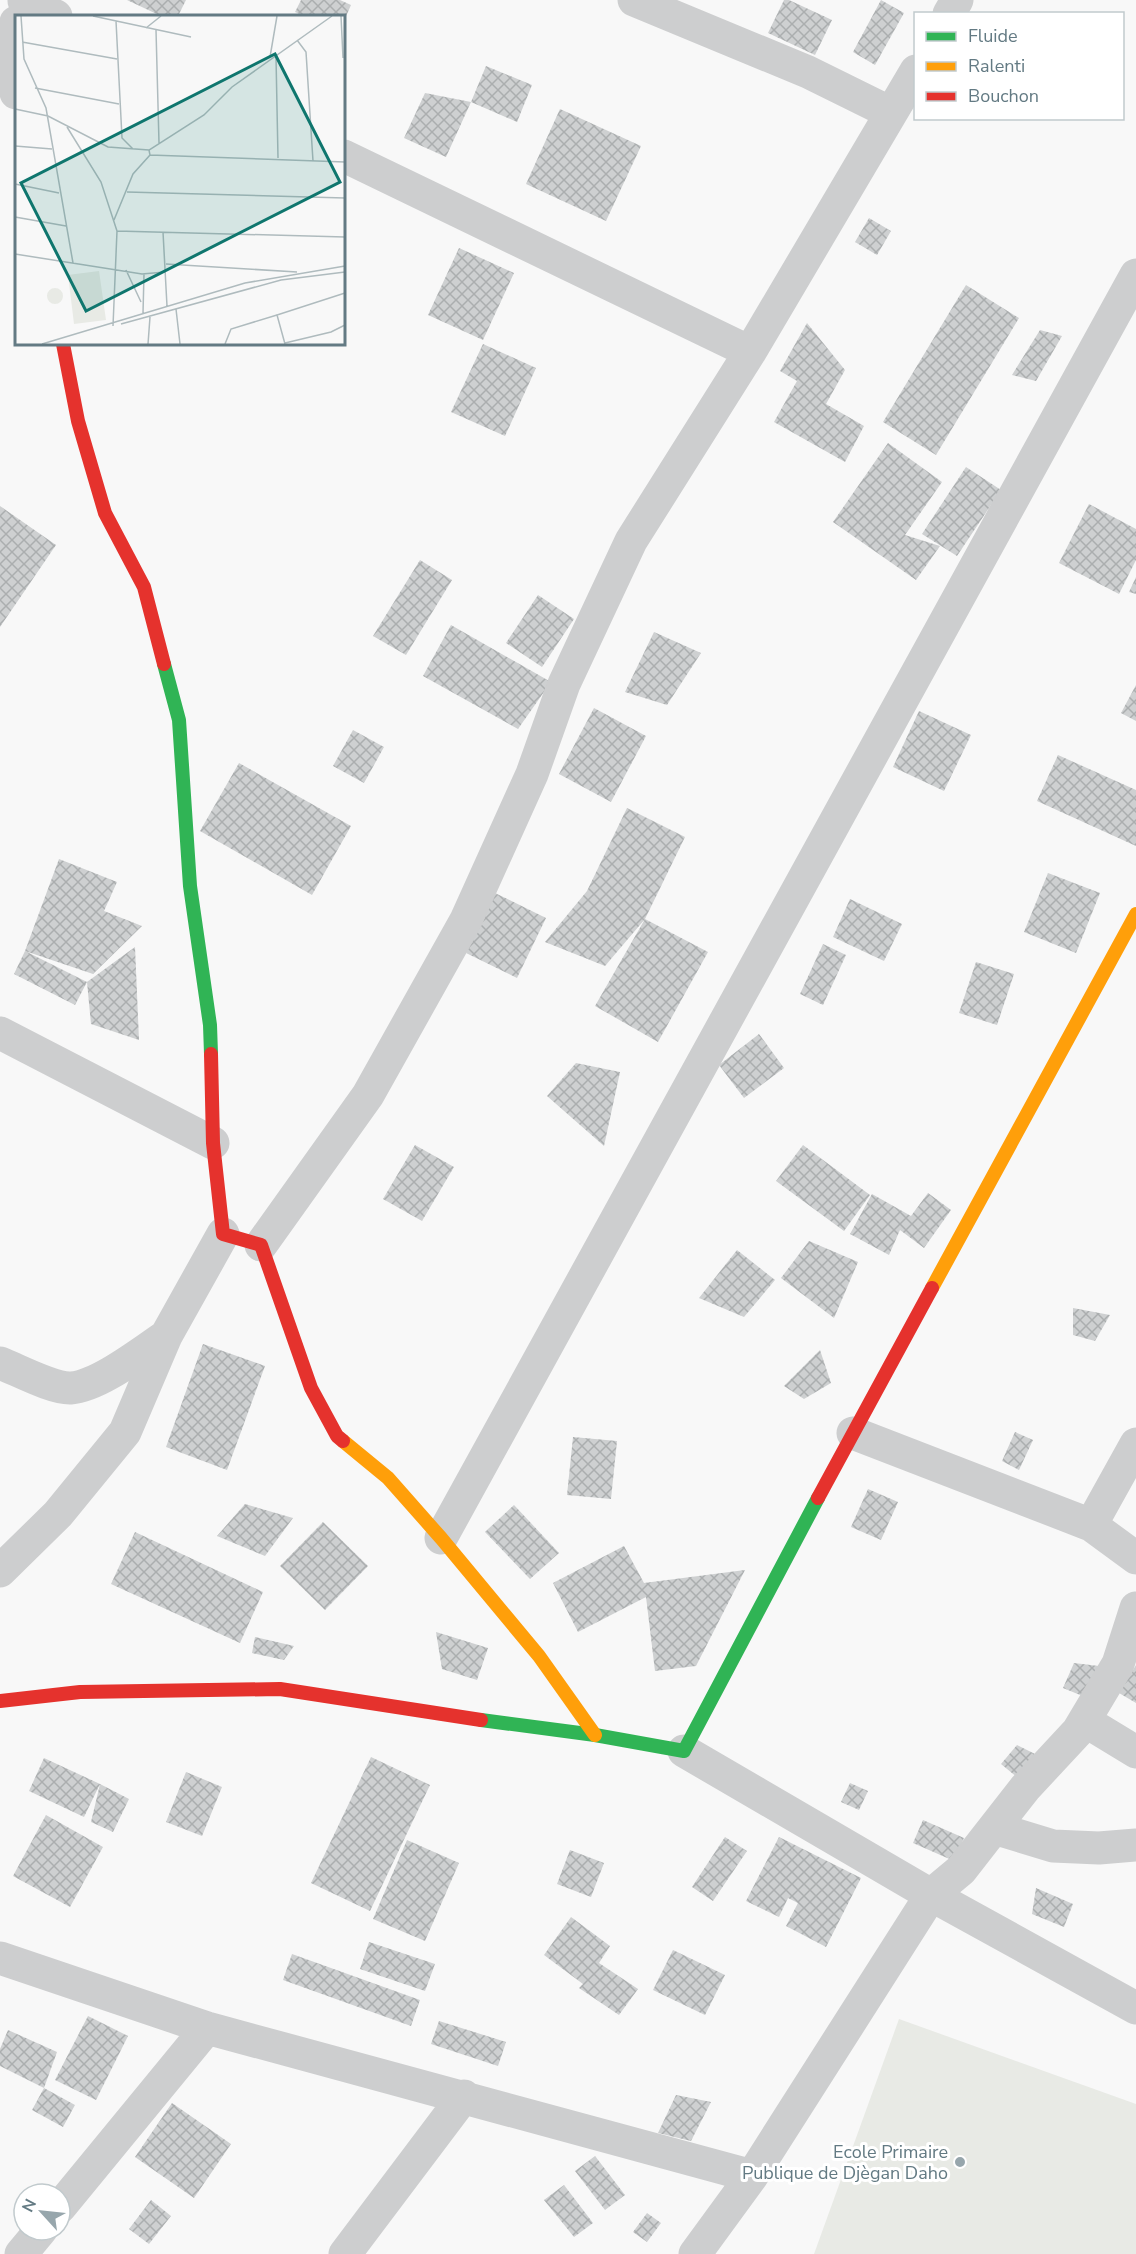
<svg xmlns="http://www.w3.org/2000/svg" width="1136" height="2254" viewBox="0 0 1136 2254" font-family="'Nunito Sans',sans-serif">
  <defs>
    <pattern id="building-cross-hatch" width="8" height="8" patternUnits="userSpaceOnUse" patternTransform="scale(1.5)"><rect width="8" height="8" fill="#ced0d1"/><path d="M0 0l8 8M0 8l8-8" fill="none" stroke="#abaeaf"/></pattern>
  </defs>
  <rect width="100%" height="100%" fill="#f8f8f8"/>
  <path fill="#e8eae5" d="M899,2019L1136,2104V2254H814Z"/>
  <path fill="url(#building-cross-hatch)" d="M127,0H186L178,16H161Z
    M301,0H340L351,5L344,21V16H304L295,12Z
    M784,0H789L832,20L815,55L768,33Z
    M881,0L904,13L875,65L853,52Z
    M486,66L532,85L517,122L471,102Z
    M425,93L471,102L446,157L404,138Z
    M560,109L641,146L606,221L526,184Z
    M869,218L891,231L877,255L855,242Z
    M459,248L514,273L483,340L428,315Z
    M966,285L1019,318L936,455L883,422Z
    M807,323L845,370L826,404L864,426L845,462L774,422L797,381L780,371Z
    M1040,330L1062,336L1036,381L1012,375Z
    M483,344L536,368L505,436L451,412Z
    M888,443L942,482L905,535L940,546L916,580L833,522Z
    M966,467L1001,490L957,556L922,534Z
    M1089,504L1136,529V560L1119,594L1059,563Z
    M0,506L56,545L0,627Z
    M420,560L452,580L406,655L373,636Z
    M1136,577V594L1129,592Z
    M538,595L574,619L542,667L506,643Z
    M451,625L551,682L518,729L423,676Z
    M654,632L701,653L667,705L625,692Z
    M1136,685V721L1121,713Z
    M594,708L646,736L611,802L559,774Z
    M919,711L971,735L944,791L893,767Z
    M353,730L384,747L364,783L333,766Z
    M1058,755L1136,790V846L1037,801Z
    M239,763L351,826L312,895L200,831Z
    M627,808L685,837L645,919L605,966L545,942L587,891Z
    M59,859L117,882L104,911L142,926L93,974L25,951Z
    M1048,873L1100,893L1076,953L1024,932Z
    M495,893L546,918L517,978L466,953Z
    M850,899L902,924L884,961L833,937Z
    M645,919L708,952L658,1042L595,1006Z
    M823,944L846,955L823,1005L800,994Z
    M135,947L139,1040L91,1024L87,982Z
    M25,951L87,982L75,1005L14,974Z
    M976,962L1014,974L997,1025L959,1013Z
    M759,1034L784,1068L744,1098L719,1065Z
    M576,1063L620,1072L604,1146L547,1096Z
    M415,1145L454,1167L422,1221L383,1199Z
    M803,1145L870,1195L844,1231L776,1181Z
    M928,1193L951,1210L924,1248L900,1230L889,1255L850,1234L872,1194L911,1216Z
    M809,1241L858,1262L834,1318L781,1278Z
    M737,1250L775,1280L744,1317L699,1298Z
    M1073,1308L1110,1315L1095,1341L1073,1335Z
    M203,1344L265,1366L227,1470L166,1447Z
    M820,1350L831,1383L804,1399L784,1386Z
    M1015,1432L1033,1440L1019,1470L1002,1461Z
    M573,1437L617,1441L611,1499L567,1495Z
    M868,1489L898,1502L881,1540L851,1527Z
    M245,1504L293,1518L265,1556L217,1536Z
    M514,1505L559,1553L530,1579L485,1532Z
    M323,1522L368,1566L325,1610L280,1566Z
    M135,1532L263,1592L240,1643L111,1584Z
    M624,1546L644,1583L745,1570L696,1666L655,1671L646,1597L578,1632L553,1583Z
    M436,1632L488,1648L477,1680L442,1669Z
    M255,1637L294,1646L284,1660L252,1653Z
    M1074,1663L1099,1666L1085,1697L1063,1688Z
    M1136,1665V1703L1119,1693Z
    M1017,1745L1037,1755L1018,1778L1001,1764Z
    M371,1757L430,1785L370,1911L311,1883Z
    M44,1758L100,1784L129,1799L113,1832L91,1822L100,1784L84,1817L29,1791Z
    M186,1772L222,1787L202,1836L166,1822Z
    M850,1783L868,1791L859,1810L841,1802Z
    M46,1815L103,1847L70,1907L13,1876Z
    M923,1820L964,1838L954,1861L913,1843Z
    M725,1837L747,1851L713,1901L692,1887Z
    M779,1837L861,1878L826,1947L786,1926L798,1903L788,1898L779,1917L746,1901Z
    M407,1840L459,1863L425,1941L373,1919Z
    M570,1850L604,1863L591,1897L557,1884Z
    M1036,1888L1073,1904L1064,1927L1032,1914Z
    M571,1917L610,1946L599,1963L638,1989L619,2015L579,1988L583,1984L544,1955Z
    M369,1942L435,1964L425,1991L360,1969Z
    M673,1950L725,1975L705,2015L653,1990Z
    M292,1954L420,2000L411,2026L283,1980Z
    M88,2016L128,2036L96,2100L55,2080Z
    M439,2021L506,2042L498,2066L431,2044Z
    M8,2030L57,2052L44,2088L75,2105L63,2127L32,2110L44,2088L0,2066V2049Z
    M676,2095L711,2102L691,2141L658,2133Z
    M172,2103L231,2144L194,2198L135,2157Z
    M595,2156L625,2195L605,2210L575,2171Z
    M564,2185L593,2223L574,2237L544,2200Z
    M151,2200L171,2216L149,2244L129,2229Z
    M647,2213L661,2223L647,2242L633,2232Z"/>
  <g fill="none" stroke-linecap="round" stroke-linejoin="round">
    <path stroke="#cdcecf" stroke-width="33" d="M634,0L808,72L891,113
      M24,1L56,16
      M949,14L957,0
      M16,22L8,45L16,93
      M344,156L750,352
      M0,1033L213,1143
      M261,1245L368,1095L466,920L532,774L564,684L631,541L750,352L916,71
      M0,1363C18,1370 53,1389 71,1388C99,1386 142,1352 166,1336
      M853,1433L1091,1525L1136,1558
      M1091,1525L1136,1444
      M441,1538L1136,275
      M0,1571L58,1514L125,1432L166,1336L223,1234
      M1085,1721L1136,1752
      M684,1751L931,1895L1136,2008
      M994,1828L1053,1846L1099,1848L1136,1845
      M0,1958L207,2028L752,2176
      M60,2207L207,2028
      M21,2254L41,2230
      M345,2254L464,2096
      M695,2254L752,2176L931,1895L961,1870L1025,1788L1078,1731L1118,1664L1136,1608"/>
    <path stroke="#30b455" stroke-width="14" d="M164,664L179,720L190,886L210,1025L211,1054
      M481,1720L595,1735L684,1751L818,1498"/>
    <path stroke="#ff9f0a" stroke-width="14" d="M932,1288L1136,914
      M343,1441L388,1478L441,1538L539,1656L595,1735"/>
    <path stroke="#e5322d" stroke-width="14" d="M63,344L78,421L105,513L144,587L164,664
      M211,1054L213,1143L223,1234L261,1245L311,1388L337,1436L343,1441
      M818,1498L932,1288
      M0,1701L80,1692L280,1689L481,1720"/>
  </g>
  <circle fill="#97a6ac" stroke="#fff" stroke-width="2" cx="960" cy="2162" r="6"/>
  <g text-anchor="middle" stroke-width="6" stroke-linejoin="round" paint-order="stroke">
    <g font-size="18" fill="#637a83" stroke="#fff" text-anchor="end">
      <text x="948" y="2158">Ecole Primaire<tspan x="948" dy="21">Publique de Djègan Daho</tspan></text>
    </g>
  </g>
  <g transform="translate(15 15)">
    <rect width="330" height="330" fill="#f8f8f8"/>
    <path d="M84,256L91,305L59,309L53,260ZM32 281a8 8 0 1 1 16 0a8 8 0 1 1-16 0Z" fill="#e8eae5"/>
    <path fill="none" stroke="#afbbbe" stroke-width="1.5" d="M6,1L9,44L31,93L58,248M78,1L176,22M326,1L328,43M101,6L107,123L118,134M131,13L146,1M141,15L144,128M282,25L291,37L298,146M7,27L102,44M255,42L262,1M261,42L263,143M20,73L104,89M0,94L33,101L93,132L134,135M52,112L86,167L102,216L330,222M0,131L37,134M135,140L330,147M0,169L44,178M112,177L330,183M0,202L51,211M99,205L118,159L135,140L134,135L189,100L217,72L317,1M148,217L152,291M0,239L127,259L150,257M151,249L282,257M111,255L126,287M161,294L165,329M128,298L129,259M106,309L266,265L330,257M98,311L102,216M270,328L316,317L330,310M27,329L230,268L330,251M133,329L135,302M210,329L216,314L262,300M270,329L262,300L330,278"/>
    <path fill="#0f766e" fill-opacity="0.15" stroke="#0f766e" stroke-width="3" d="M260,39L325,167L71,296L6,168Z"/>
    <rect width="330" height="330" fill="none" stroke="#637a83" stroke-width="3"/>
  </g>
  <rect x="914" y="12" width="210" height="108" fill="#ffffff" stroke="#c1cacd" stroke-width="1.5"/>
  <rect x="926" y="32" width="30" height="9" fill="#30b455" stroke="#c1cacd" stroke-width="1.5"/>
  <text x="968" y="42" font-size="18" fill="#637a83">Fluide</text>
  <rect x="926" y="62" width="30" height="9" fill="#ff9f0a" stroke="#c1cacd" stroke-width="1.5"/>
  <text x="968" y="72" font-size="18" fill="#637a83">Ralenti</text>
  <rect x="926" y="92" width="30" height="9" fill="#e5322d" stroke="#c1cacd" stroke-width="1.5"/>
  <text x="968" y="102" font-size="18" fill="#637a83">Bouchon</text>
  <g transform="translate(42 2212) rotate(297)"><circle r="28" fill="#ffffff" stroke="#c1cacd" stroke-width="1.5"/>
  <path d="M0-4.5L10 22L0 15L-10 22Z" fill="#97a6ac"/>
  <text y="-9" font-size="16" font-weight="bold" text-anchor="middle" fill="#637a83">N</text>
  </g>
</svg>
